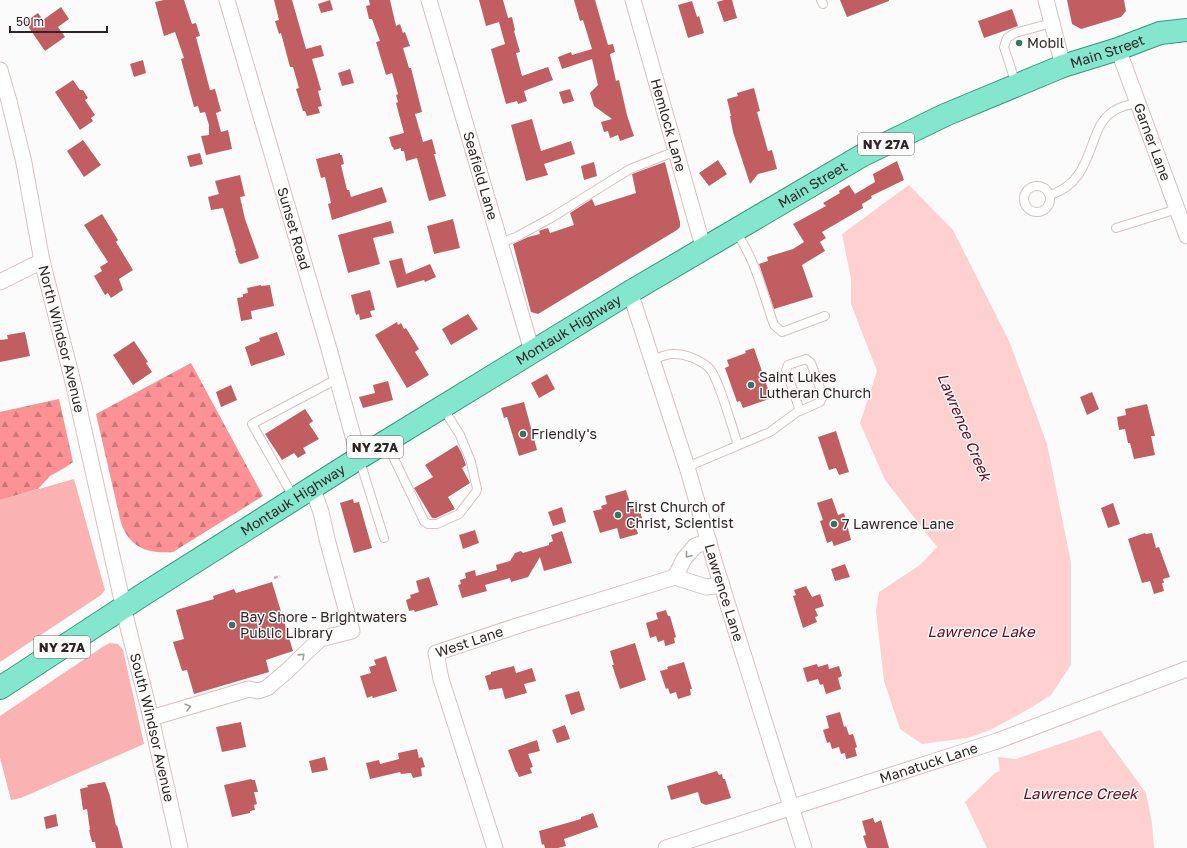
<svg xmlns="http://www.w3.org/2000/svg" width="1187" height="848" viewBox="0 0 1187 848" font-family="'Golos Text',sans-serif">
  <defs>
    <pattern id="forest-firs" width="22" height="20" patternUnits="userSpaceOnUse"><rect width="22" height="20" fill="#fc9295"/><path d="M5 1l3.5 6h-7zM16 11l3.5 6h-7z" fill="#cc7779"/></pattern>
  </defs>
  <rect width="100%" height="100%" fill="#fbfbfb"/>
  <path fill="#fab2b2" d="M74,479L105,590L101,595L0,662V500Z
    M110,643L118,644L123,650L144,744L21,798L11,800L0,758V716L104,646Z"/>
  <path fill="url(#forest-firs)" d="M191,363L263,496L173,552C148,554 130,548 121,523L96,414Z
    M59,399L73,462L66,467L50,476L38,489L0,500V412Z"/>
  <path fill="#fed0d0" d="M909,185L953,230L1010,343L1047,444L1071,562V665L1051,695L1029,709L988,731L967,738L922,744L900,729L884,681L876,611L879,592L920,565L937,547L885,480L860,423L877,371L851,304V279L842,234Z
    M1100,730L1146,793L1152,823L1154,848H987L965,802L995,773L1000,771L998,757L1016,759Z"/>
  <path fill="#c15e62" d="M164,0H184L192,24L196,23L200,36L196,37L210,90L215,89L221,111L216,113L221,132L228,130L232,149L206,155L201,136L209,135V125L205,112L200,113L198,106L194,107L181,59L184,58L175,32L164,36L155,2Z
    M274,0H292L306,49L321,45L324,56L312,59L321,90L318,91L322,106L318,107L320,113L307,116L305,111H303L296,89L299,88L293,67H290L281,33L279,34L275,21L279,20Z
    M330,0L333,10L321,13L318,4Z
    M369,0H390L396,26L400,24L403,33L405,32L410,46L403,48L409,68H411L422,112L415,114L423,142L432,139L436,154H434L446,196L429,201L417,158L406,161L404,151H401V148L394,150L393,147H392L389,137L404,133L396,103L398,102L396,95L398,94L392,73L386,75L376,42L380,41L372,19H369L366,6L370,5Z
    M479,0H503L508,18L512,17L515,30L514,31L520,52L516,53L522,76L548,67L553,80L524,91L527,101L518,104L517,101L506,104L491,49L505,44L499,22L486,26Z
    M574,0H595L608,45L613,44L615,52L610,54L616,81L619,80L627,115L634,136L620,141L618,135L610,138L608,131L604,132L601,122L612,119L594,106L590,93L598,85L592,59L562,69L558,57L571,52L572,55L592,49L583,20L580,21Z
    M724,0H732L737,18L724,22L717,2Z
    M840,0H889V1L847,17Z
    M1067,0H1124L1126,11L1121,17L1081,29L1072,24Z
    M692,1L697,17L699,16L704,33L688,38L678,5Z
    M61,7L69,19L58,27L65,37L45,51L25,22L38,13L43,20Z
    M1012,9L1018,26L984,38L978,21Z
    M143,60L146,73L134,77L130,64Z
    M350,69L354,83L342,86L338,73Z
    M73,80L80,90H83L88,98L85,100L95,115L91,118L93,121L80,130L55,92Z
    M754,88L760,111L757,112L768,151L772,150L777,169L758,174L750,184L733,132L730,116H731L727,99L738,96L737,93Z
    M570,89L574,101L563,104L559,92Z
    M532,119L541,151L571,141L575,154L544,164L548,175L526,181L511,125Z
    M83,140L101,165L84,177L67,151Z
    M200,153L203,164L190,167L187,156Z
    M340,153V155H342L344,164L341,165L347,190H349L351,197L382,187L387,202L332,220L328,204L331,203L325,177L321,178L316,159Z
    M718,160L727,174L709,186L699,173Z
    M897,161L904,180L871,196L872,198L862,204L863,208L822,232L826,238L820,242L825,251L802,265L813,297L774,309L759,264L768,261L767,257L793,249L804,242L793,224L826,206L823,203L840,193L839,191L849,185L855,194L875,182L873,174Z
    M594,162L597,176L584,180L581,166Z
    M665,162L680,222V227L677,230L538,314L531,312L513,244L528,237L540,234L539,231L541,230L548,228L550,233L574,225L570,213L592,199L595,206L636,193L632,174Z
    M240,175L245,196L240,197L245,219L259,258L241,264L239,263L235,251H236L223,208L211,210L208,197L219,194L215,181Z
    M102,214L118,240L116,242L133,270L119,279L123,290L111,298L108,293L105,295L94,276L102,271L100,267L108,262L84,225Z
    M453,219L460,248L434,254L427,226Z
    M391,221L394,233L373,238L380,264L348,273L338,235Z
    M402,258L406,274L430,264L436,277L425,282L424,280L397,288L389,261Z
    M261,285V286L270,285L274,306L251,311L252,319L241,321L237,298L243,297V294L248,293L247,288Z
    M370,290L375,310L370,311L372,317L360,320L359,314L356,315L351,295Z
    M468,314L478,329L451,345L442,329Z
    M397,322L398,325L401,323L404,329L406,328L419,349L415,352L429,375L407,388L375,335Z
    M25,332L30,356L0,362V340L8,339L7,335Z
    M277,332L285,355L251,366L245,347L260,341L259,338Z
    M134,341L148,362L146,363L152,372L133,385L113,355Z
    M754,348L769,392L767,393L769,399L743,408L740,401L737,402L725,368L729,366L727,360L746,353L745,351Z
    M547,374L555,389L539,398L531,383Z
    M388,381L393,400L363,408L359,397L375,393L373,385Z
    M231,385L237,400L221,407L216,392Z
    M1092,392L1099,409L1087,415L1080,397Z
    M524,402L537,450L519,456L507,417L504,418L501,408Z
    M1147,404L1155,436H1151L1155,455L1134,459L1130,443H1128L1125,429L1119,430L1117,417L1126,415L1125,409Z
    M305,409L313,421L309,424L319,439L303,448L306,453L298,458L294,453L282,460L265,434Z
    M836,431L849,472L839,475L836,468L829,470L818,437Z
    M457,445L461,452L466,465L462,468L470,483L448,497L455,509L436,518H432L414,488L433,477L425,465Z
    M626,490L630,503L637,500L642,518L634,520L638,534L620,539L617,528L600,533L593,511L602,509L601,506L607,504L605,496Z
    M832,498L838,515L844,513L851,540L834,546L832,541L827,543L820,521L823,520L817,503Z
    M353,499L354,503L359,502L372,548L354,553L340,503Z
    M1113,503L1120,524L1108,528L1101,508Z
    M562,507L566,522L553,526L548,512Z
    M475,530L479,543L463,549L459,535Z
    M562,531L572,563L544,571L540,557L528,577L511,582L510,578L485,585L487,591L462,598L458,585L461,584L460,580L466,578L465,573L475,570L476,576L497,570L496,565L510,561L515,553L521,551L523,553L549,545V543L553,541L551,535Z
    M1145,533L1146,534L1152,533L1156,548L1159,547L1170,577L1163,579L1164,583H1162L1164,591L1154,594L1150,581L1142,583L1128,539Z
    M845,564L850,577L835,581L831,569Z
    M429,577L438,605L415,612L414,610L409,611L406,600L411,598L410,595L419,592L416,581Z
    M272,582L293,651L266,660L269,672L194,694L187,670L182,671L173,642L184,639L176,610L214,599L213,596L234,589L236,593Z
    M806,586L812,597L820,594L824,606L815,609L818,616L815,617L817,622L803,628L793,596L796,595L794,590Z
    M666,610L668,616H670L676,637L674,638L675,643L665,646L664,640L658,642L656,636L650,638L646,623L658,619L656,613Z
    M635,643L646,680L620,689L612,665H614L610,651Z
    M386,656L397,691L373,698L372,696L367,698L360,676L371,673L369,667L376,665L374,660Z
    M684,662L692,689H690L691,695L678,699L676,692L670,694L668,688L666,689L660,671L668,669L667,667Z
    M817,664L818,667L828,664L829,669L839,666L842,676L838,678L841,689L826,694L823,684L820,685L818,679L807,682L803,668Z
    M514,666L516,673L532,668L536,681L524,684L527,693L505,699L502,688L489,690L485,676L491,674V672Z
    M579,691L585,710L571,715L565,695Z
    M840,712L844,727L846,726L849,735L853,734L857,747L855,748L857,756L846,759L845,753L841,754L839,747L832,749L830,742L827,743L823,730L829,728L826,716Z
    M241,722L246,747L222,752L216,727Z
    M565,725L570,739L557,743L552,730Z
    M537,740L540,751L528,754L533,767L530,768L532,773L519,777L517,772H516L508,750Z
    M417,749L419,758L422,757L425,767L421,768L422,776L413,778L411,773L401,774L400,772L370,779L366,763L379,760L380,764L399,759L398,753Z
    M325,757L328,770L312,773L309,761Z
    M717,771L719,775L722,774L723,779H725L731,798L706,805L701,803L698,792L671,800L667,786Z
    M251,779L252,780H255L258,792H254L257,804L254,805L255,810L250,811V813L232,817L224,785Z
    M105,782L110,796L116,826L117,825L123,848H96L95,842H92L89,830H90L87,809L83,810L80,789L88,787L87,785Z
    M593,813L598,827L564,839L566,846L558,848H545L544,844L542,845L539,831L581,819V817Z
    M56,814L58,826L46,829L44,817Z
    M873,818L875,823L881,820L889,848H867L863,836L866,835L862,821Z"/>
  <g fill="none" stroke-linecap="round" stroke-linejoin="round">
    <defs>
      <path id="service" d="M821,0L823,4
        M1016,84L1004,47L1007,38L1015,33L1052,23
        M1024 199a13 13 0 1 1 26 0a13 13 0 1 1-26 0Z
        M1050,195C1078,186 1085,165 1094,140C1098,129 1102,119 1112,112C1120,106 1128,105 1138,103
        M1116,228L1177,209
        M735,231C755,258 763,294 774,325L782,332L825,316
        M501,243L518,236L551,218L630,169L676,151
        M652,360C658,358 666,354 672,354C684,353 701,360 709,368C718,376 733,430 738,445
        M386,442L424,521L428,524H437L459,514L476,492L477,489L471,462L460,435L443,408
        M359,458L384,538
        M687,467L770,432L797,412L800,411L820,402L823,396L811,363L806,359L788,365L786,370L800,411
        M294,498L252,424L337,379"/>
      <g id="minor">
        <path id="s1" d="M227,0L329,349L359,458"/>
        <path id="s2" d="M429,0L532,351"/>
        <path id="s3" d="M633,0L704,250"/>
        <path d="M1046,0L1063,66"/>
        <path id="s4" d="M1118,49L1187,236"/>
        <path id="s5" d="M0,70L9,101L24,163L42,261L74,386L128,627L151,718L180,848"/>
        <path d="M0,282L42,261"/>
        <path id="s6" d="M630,292L687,467L715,564L804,848"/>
        <path d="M675,577L684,559L695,546L709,541"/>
        <path d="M151,718L249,689L258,691L267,688L288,670L320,639L352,631L327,539L321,512L312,487"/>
        <path id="s7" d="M495,848L441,679L436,653L520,625L675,577L706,587L722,585"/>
        <path id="s8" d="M666,848L997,741L1187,669"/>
      </g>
      <g id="primary">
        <path id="s9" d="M0,688L144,594L359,458L630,292L863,155L945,115L1063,66L1118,49L1160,33L1187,30"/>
      </g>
    </defs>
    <use href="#service" stroke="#ddbfbf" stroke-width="10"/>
    <use href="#minor" stroke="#ddbfbf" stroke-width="17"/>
    <use href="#primary" stroke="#31987c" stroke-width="24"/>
    <path stroke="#bcb9b9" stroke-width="2.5" stroke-dasharray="4 2" stroke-linecap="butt" d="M274,578L280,576"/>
    <use href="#service" stroke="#fff" stroke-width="8"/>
    <use href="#minor" stroke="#fff" stroke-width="15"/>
    <use href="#primary" stroke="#84e6cd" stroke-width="22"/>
  </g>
  <defs><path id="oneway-chevron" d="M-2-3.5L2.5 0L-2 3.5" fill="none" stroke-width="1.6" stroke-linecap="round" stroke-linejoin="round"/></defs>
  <g stroke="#a29d9d">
    <use href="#oneway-chevron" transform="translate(688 555) rotate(129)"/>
    <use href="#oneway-chevron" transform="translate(302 656) rotate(-44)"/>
    <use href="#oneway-chevron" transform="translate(188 707) rotate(-16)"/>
  </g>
  <g fill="#377461" stroke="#fbfbfb" stroke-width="1.5">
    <circle cx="1019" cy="43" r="4"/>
    <circle cx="751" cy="385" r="4"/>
    <circle cx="523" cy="434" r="4"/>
    <circle cx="618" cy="515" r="4"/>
    <circle cx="834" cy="524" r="4"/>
    <circle cx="232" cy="625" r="4"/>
  </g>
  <g text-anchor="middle" stroke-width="3" stroke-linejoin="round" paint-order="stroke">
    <g fill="#fbfbfb" stroke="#6d6565" stroke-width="1">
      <rect x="858" y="133" width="56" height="22" rx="3"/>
      <rect x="347" y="436" width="56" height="22" rx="3"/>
      <rect x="34" y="636" width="56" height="22" rx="3"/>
    </g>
    <g font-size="13" font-weight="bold" fill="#302525">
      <text x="886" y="149">NY 27A</text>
      <text x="375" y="452">NY 27A</text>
      <text x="62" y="652">NY 27A</text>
    </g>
    <g font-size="14" fill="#302525" stroke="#fbfbfb" text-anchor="start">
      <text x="1027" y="48">Mobil</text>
      <text x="759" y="382">Saint Lukes<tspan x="759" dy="16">Lutheran Church</tspan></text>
      <text x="531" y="439">Friendly's</text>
      <text x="626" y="512">First Church of<tspan x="626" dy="16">Christ, Scientist</tspan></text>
      <text x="842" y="529">7 Lawrence Lane</text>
      <text x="240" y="622">Bay Shore - Brightwaters<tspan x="240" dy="16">Public Library</tspan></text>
    </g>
    <g font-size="14" fill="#302525" stroke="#fbfbfb">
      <text dy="5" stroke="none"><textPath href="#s9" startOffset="1280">Main Street</textPath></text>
      <text dy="5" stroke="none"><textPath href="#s3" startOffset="130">Hemlock Lane</textPath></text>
      <text dy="5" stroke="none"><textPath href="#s4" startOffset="99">Garner Lane</textPath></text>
      <text dy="5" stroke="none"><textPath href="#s2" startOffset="183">Seafield Lane</textPath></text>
      <text dy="5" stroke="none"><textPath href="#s9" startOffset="956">Main Street</textPath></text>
      <text dy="5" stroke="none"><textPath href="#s1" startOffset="238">Sunset Road</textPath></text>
      <text dy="5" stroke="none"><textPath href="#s9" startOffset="672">Montauk Highway</textPath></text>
      <text dy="5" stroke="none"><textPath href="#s5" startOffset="276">North Windsor Avenue</textPath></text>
      <text dy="5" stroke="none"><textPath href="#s9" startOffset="348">Montauk Highway</textPath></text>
      <text dy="5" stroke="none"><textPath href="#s6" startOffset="315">Lawrence Lane</textPath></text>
      <text dy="5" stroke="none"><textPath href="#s7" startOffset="239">West Lane</textPath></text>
      <text dy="5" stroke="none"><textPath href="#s5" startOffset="675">South Windsor Avenue</textPath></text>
      <text dy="5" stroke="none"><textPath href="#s8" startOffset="276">Manatuck Lane</textPath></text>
    </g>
    <g font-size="15" font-style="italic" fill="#68071a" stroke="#fbfbfb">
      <text transform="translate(964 427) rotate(67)" y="5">Lawrence Creek</text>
      <text x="981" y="637">Lawrence Lake</text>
      <text x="1080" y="799">Lawrence Creek</text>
    </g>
  </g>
  <path d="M10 26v6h97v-6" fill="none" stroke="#302525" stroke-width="2"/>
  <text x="16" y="26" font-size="12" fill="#302525" stroke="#fbfbfb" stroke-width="3" paint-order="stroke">50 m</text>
</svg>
